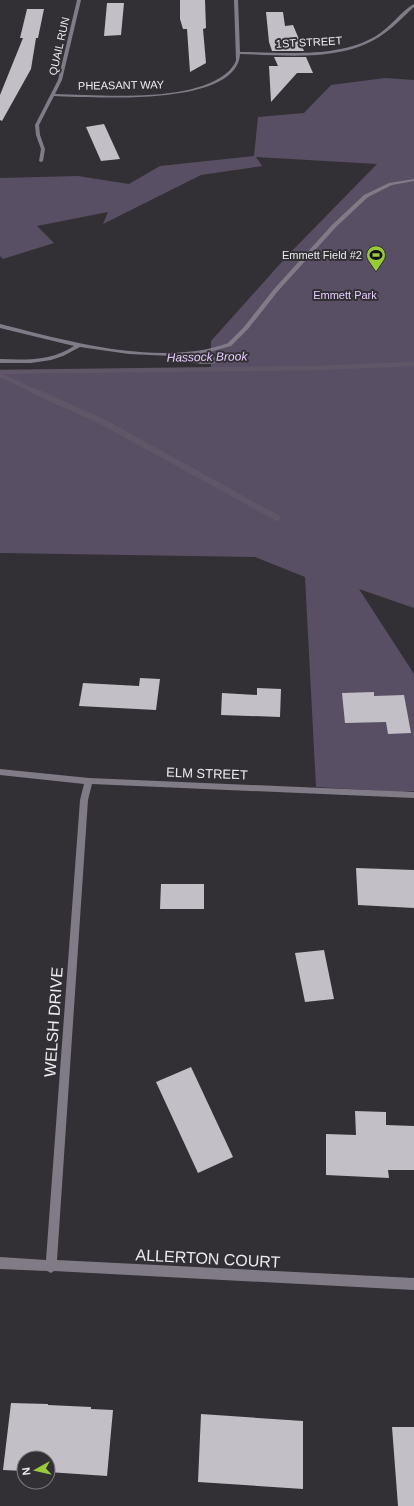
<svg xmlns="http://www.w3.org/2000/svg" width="414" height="1506" viewBox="0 0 414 1506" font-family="Helvetica,sans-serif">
  <rect width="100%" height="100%" fill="#323035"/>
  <path fill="#594f64" d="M385,78L414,80V608L359,589L414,674V791L401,792L316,787L305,577L255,557L0,553V374L211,371V341L288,255L377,164L256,157L262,166L201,175L103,224L108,212L37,226L54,243L3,259L0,256V178L78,176L129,184L160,166L254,156L258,117L304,113L331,85Z"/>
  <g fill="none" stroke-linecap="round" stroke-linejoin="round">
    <path stroke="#5f5767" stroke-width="4.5" d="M0,372L317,368L414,364
      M0,375L36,392"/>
    <path stroke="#5f5767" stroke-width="6" d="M34,391L103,422L277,518"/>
  </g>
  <path fill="#c2bfc6" d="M180,0H205L206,28L203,29L206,63L190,72L187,29H183L180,19Z
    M107,3H124L121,35L104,36Z
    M27,9H44L38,38H36L31,69L2,121L0,120V95L23,38H20Z
    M266,12H283L285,26L293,25L304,51H272L269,42Z
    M274,57H306L313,73H297L271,102L269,66H278Z
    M104,124L120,159L101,161L86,127Z
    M140,678L160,679L156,710L79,706L83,683L139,686Z
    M257,688L281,689L280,717L221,715L222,693L257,695Z
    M374,692V696L404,695L411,733L388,734L386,722L345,723L342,693Z
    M356,868L414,870V908L358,905Z
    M161,884H204V909H160Z
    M324,950L334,999L305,1002L295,953Z
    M191,1067L233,1157L198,1173L156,1082Z
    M355,1111L386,1112V1125L414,1126V1170H388L389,1178L326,1175V1134L356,1135Z
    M11,1403L48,1404V1405L91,1407V1409L113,1410L107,1476L48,1472V1458H24V1471L3,1470Z
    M201,1414L303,1421V1489L198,1482Z
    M392,1427H414V1506H398Z"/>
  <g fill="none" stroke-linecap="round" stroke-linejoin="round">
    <path fill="#817b87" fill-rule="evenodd" d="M0,324C64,340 130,359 196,351C207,350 218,346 229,343L231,344V346L198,355L177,356C201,363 205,361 228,354L231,356C214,369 191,363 172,358V356L129,354L80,347L63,356L51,360L31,363H0V359C26,360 52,361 74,346L0,328Z"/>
    <path fill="#817b87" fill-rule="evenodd" d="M77,0H81L62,80L55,94C100,95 197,104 230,70C233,66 235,64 236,60L234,0H238L240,52C285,52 337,59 376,36C391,27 400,12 414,4V7C403,17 392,29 379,37C339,62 285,55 240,54C237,108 91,97 54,96L39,125L40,135L45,149L43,161L41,162L39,161L41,149L36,135L35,125L58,80Z
      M414,179V181L392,185L368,197L336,227L278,291L248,329L231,346H227V344L244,327L274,289L332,225L364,195L389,183Z
      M0,769L89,778L414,792V798L92,784L88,800L57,1260L414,1278V1290L54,1271L51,1273L47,1271L0,1269V1257L46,1260L80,800L84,784L0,775Z"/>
  </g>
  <defs>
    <symbol id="stadium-pin" viewBox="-11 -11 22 30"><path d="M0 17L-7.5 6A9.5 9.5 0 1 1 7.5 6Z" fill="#97cc38" stroke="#323035"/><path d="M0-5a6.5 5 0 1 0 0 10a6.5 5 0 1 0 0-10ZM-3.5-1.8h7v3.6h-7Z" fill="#111"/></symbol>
  </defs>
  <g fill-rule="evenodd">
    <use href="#stadium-pin" x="365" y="244" width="22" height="30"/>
  </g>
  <g text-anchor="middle" stroke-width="4" stroke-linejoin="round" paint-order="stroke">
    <g font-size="11" fill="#ebeaed" stroke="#323035">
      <text transform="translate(309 42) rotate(-3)" y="4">1ST STREET</text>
      <text transform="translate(59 46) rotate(-77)" y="4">QUAIL RUN</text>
      <text transform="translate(121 85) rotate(-1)" y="4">PHEASANT WAY</text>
    </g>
    <g font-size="11" fill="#ebeaed" stroke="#323035" text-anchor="end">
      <text x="362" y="259">Emmett Field #2</text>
    </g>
    <g font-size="11" fill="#e6ccff" stroke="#323035">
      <text x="345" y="299">Emmett Park</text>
    </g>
    <g font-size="12" font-style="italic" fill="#e4cafd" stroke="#323035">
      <text transform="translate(207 357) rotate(-1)" y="4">Hassock Brook</text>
    </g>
    <g font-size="13" fill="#ebeaed" stroke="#323035">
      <text transform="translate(207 773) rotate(2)" y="5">ELM STREET</text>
    </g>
    <g font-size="16" fill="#ebeaed" stroke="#323035">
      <text transform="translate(53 1022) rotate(-86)" y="6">WELSH DRIVE</text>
      <text transform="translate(208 1258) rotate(3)" y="6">ALLERTON COURT</text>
    </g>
  </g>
  <g transform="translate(36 1470) rotate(262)"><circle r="19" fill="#323035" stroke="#7c7a7f"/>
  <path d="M0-3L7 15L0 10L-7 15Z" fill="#97cc38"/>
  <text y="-6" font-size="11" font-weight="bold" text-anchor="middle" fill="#ebeaed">N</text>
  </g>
</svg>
